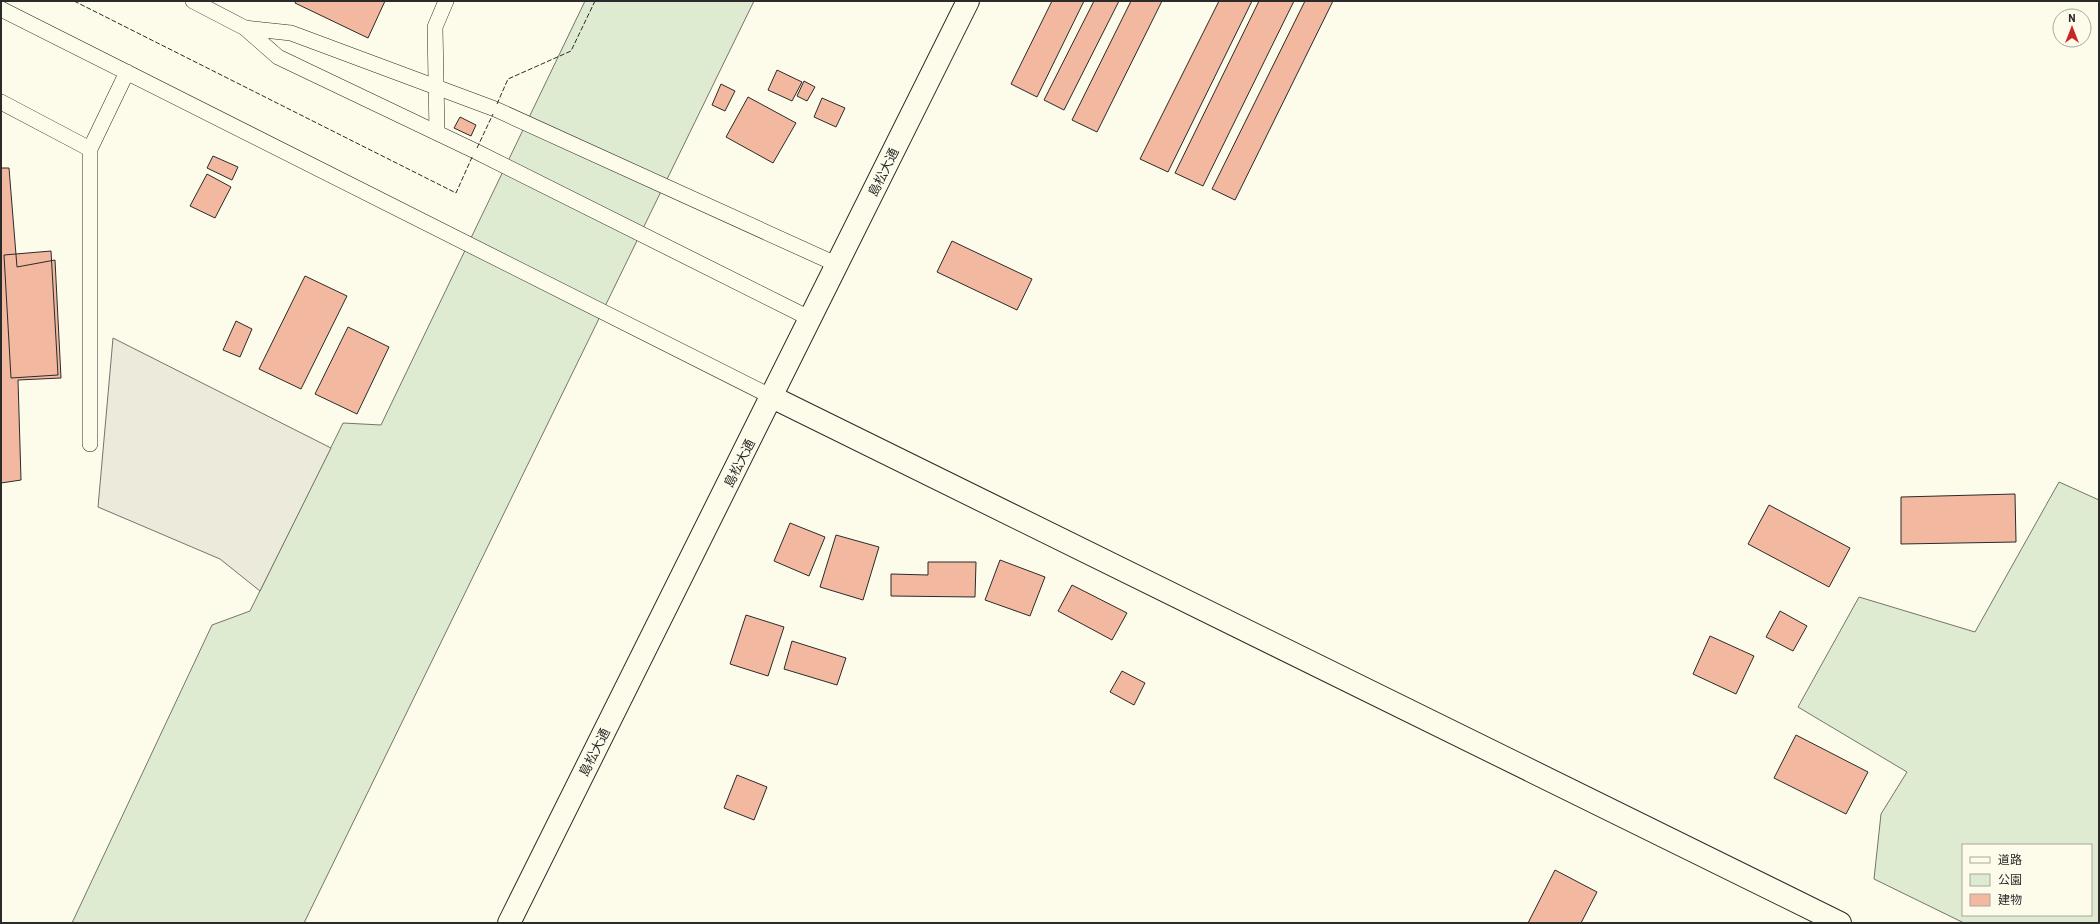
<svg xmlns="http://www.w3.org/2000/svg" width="2100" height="924" viewBox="0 0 2100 924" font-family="Barlow,'Noto Sans JP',sans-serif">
  <rect width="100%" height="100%" fill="#fdfbea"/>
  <path fill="#deebd1" stroke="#74746e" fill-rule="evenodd" d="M585,1H754L304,923H72L212,625L250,611L343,423L381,425Z
    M2059,482L2099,500V923H1964L1874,879L1881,814L1907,772L1798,707L1859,597L1975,632ZM1963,845H2091V915H1963Z"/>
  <path fill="#eceadb" stroke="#74746e" d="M113,338L331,448L260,591L220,559L98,507Z"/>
  <path fill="#f2b8a0" stroke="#2b2b2b" d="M296,1H385L368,38L295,3Z
    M1052,1H1084L1037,97L1011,84Z
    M1094,1H1119L1064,110L1044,100Z
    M1131,1H1162L1097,132L1072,120Z
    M1219,1H1252L1168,172L1140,159Z
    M1259,1H1294L1203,186L1175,173Z
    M1305,1H1333L1235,200L1212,189Z
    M777,70L802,82L792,101L768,90Z
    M804,81L815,87L807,101L797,96Z
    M721,84L735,91L725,111L712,105Z
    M748,97L796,123L773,163L726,137Z
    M822,98L845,108L836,127L814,117Z
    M460,117L476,125L471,136L454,128Z
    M213,156L238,167L232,180L207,168Z
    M1,168H9L17,267L55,260L61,378L18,380L21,480L1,483Z
    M207,174L231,187L215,218L190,206Z
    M952,241L1032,279L1017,310L937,272Z
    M51,251L58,375L11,378L4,255Z
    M305,276L347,296L301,389L259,369Z
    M236,321L252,329L240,357L223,350Z
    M348,327L389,347L357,414L315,394Z
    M2015,494L2016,542L1901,544V497Z
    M1769,505L1850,548L1829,587L1748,544Z
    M790,523L825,537L809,576L774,561Z
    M836,535L879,547L863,600L820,587Z
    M1000,560L1045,577L1030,616L985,600Z
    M928,562H976L975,597L891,596V574L928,575Z
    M1072,585L1127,613L1112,640L1058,611Z
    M1780,611L1807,626L1793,651L1766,637Z
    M746,615L784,627L768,676L730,664Z
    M1710,636L1754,656L1736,694L1693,674Z
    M792,641L846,658L837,685L784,669Z
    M1122,671L1145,683L1134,705L1110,692Z
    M1796,735L1868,772L1846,814L1774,778Z
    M737,775L767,787L754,820L724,808Z
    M1555,870L1597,892L1581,923H1528Z"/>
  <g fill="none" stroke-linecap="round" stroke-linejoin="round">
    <defs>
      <path id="lane" d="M193,1L245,28L278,57L475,151L811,319
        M1,9L772,397
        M245,28L291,33L495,109L838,265
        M1,102L90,149L127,72
        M437,133L435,27L446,1
        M90,149V444"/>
      <path id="secondary" d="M772,397L1840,923
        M509,923L968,1"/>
    </defs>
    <use href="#lane" stroke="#2b2b2b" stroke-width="16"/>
    <use href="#secondary" stroke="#2b2b2b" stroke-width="24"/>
    <use href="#lane" stroke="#fdfbea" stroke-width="15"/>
    <use href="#secondary" stroke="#fdfbea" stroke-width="22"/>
    <path stroke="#2b2b2b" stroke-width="1" stroke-dasharray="5 2" stroke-linecap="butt" d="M74,1L456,193L473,155
      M497,104L508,79L571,51L595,1
      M477,148L493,114"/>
  </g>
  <g text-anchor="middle" stroke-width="3" stroke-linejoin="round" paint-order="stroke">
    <g font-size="13" fill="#2b2b2b" stroke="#fdfbea">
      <text transform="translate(883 172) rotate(-64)" y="5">島松大通</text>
      <text transform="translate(739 463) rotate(-63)" y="5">島松大通</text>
      <text transform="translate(594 752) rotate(-63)" y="5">島松大通</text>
    </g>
  </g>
  <rect width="2100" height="924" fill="none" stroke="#2b2b2b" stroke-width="4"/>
  <rect x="1962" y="844" width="130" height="72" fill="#fdfbea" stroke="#a9a89e"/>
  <rect x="1970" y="857" width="20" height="6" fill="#fdfbea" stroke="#a9a89e"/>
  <text x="1998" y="864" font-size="12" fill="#2b2b2b">道路</text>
  <rect x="1970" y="874" width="20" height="12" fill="#deebd1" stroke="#a9a89e"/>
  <text x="1998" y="884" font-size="12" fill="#2b2b2b">公園</text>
  <rect x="1970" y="894" width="20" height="12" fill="#f2b8a0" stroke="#a9a89e"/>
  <text x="1998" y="904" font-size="12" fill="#2b2b2b">建物</text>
  <g transform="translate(2072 28)"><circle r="19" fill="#fdfbea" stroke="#a9a89e"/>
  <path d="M0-3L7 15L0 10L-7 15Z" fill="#c62828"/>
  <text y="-6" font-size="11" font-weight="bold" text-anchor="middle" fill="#2b2b2b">N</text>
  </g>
</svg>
